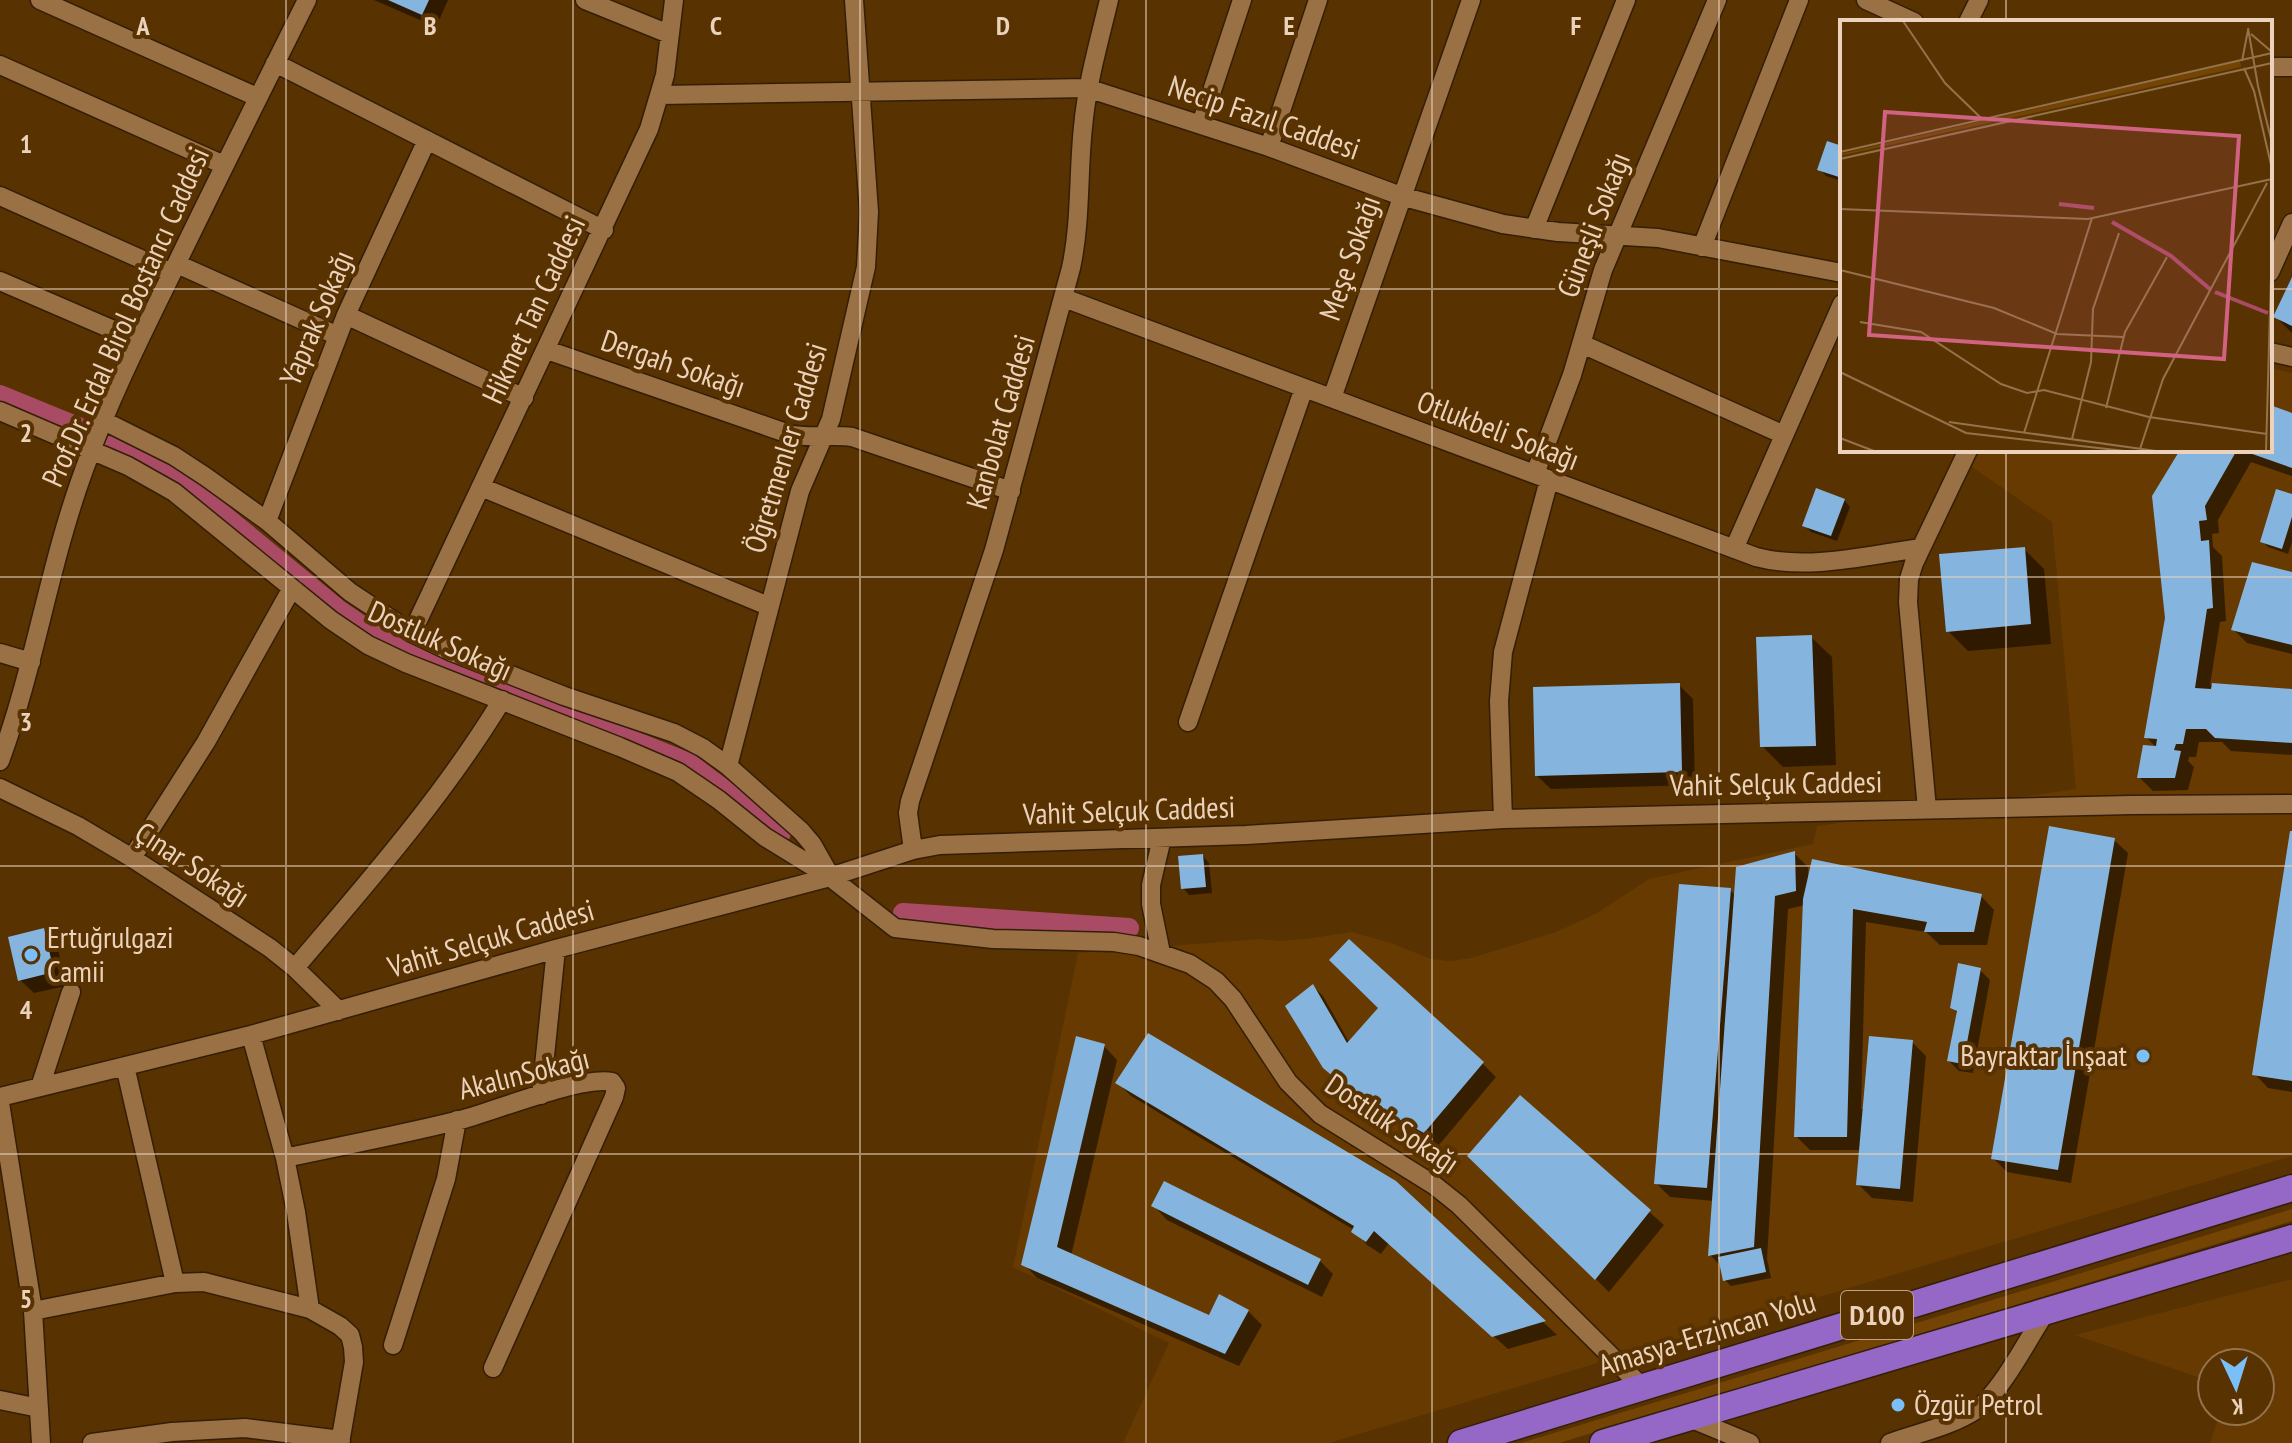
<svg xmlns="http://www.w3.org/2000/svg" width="2292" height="1443" viewBox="0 0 2292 1443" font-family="'PT Sans Narrow',sans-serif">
  <rect width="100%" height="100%" fill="#593201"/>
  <path fill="#663a00" d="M2270,368L2292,373V1156L1329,1443H1123L1169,1343L1013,1267L1078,953L1260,939L1280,941L1305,939L1352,932L1391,943L1431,959L1450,961L1471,958L1556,932L1597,913L1649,879L1813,844L1817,826L2076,789L2052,522L1972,467L1980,450H2270Z
    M2292,1279V1443H2210L2221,1411H2260V1363H2212V1382L2075,1335Z"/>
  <path fill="#744404" d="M2292,1209V1221L1559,1443H1521Z"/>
  <path fill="#0007" d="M374,0H448L436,27Z
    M1842,148V181L1826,176L1820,169Z
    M2292,281V333L2276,317Z
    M2270,408L2292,415V476L2251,462L2218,520L2219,533L2212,534L2213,547L2222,556L2226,621L2220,622L2210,685L2292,691V755L2231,751L2222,742H2199L2196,757H2189L2188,761L2194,767L2188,790L2153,791L2139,777L2157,748L2146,737L2167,618L2183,450H2270Z
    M2292,496V542L2288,554L2268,547L2262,541Z
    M1844,500L1850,507L1837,541L1811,532L1804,525Z
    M2024,549L2044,569L2051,644L1968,651L1948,631Z
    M2292,574V654L2247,643L2234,630Z
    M1811,637L1832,657L1836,765L1783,767L1762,746Z
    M1679,685L1693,699L1695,785L1551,789L1537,776Z
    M2292,833V1092L2268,1088L2255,1074Z
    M2114,840L2128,853L2071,1183L2007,1172L1993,1158Z
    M1794,853L1808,867V880L1981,896L1994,910L1987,945H1940L1926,932L1866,922L1861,1109H1865L1912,1042L1926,1056L1913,1202L1872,1198L1858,1184L1861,1150H1810L1796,1136L1805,905L1788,909L1767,1259L1771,1278L1731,1286L1725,1280L1722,1267L1710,1255L1714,1201L1670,1197L1656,1183L1730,890L1736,896Z
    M1203,856L1209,863L1212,893L1189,895L1183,888Z
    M43,931L57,944L66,986L34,993L20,980Z
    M1980,970L1990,980L1973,1073L1959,1071L1949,1061L1958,1014L1952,1007Z
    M1313,986L1323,996L1349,1042L1381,1008L1482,1063L1496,1077L1439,1145L1374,1110L1340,1081Z
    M1104,1046L1117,1060L1071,1256L1210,1318L1220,1297L1248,1311L1262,1325L1239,1366L1037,1278L1024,1264Z
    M1117,1082L1395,1183L1557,1335L1508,1349L1389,1243L1381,1254L1367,1245L1354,1230L1131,1096Z
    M1520,1098L1664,1225L1609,1292L1469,1156Z
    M1154,1206L1320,1261L1333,1274L1322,1297L1167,1220Z"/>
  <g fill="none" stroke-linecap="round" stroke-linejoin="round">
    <path stroke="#aa4b65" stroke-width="20" d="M0,395L83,429
      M113,442L170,471L339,610L383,640L689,763L781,833
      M903,913L1129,928"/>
  </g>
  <path fill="#85b5df" d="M388,0H429L422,15Z
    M1827,141L1842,146V178L1817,170Z
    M2292,277V326L2273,317Z
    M2270,405L2292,413V468L2241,450H2270Z
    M2180,450H2237L2205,506L2207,520L2199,521L2201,541L2209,540L2213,608L2207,609L2195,688L2211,689L2212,683L2292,689V743L2215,738L2206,729H2186L2183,744H2176L2174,750L2181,751L2175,778H2137L2143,745L2156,746L2157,739L2144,738L2165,618L2152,496Z
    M1816,488L1845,499L1831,536L1802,526Z
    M2276,489L2292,494V517L2282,549L2260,542Z
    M2025,547L2031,624L1946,632L1939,554Z
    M2252,562L2292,572V645L2231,630Z
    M1812,635L1816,746L1760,747L1756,637Z
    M1680,683L1682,772L1535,776L1533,687Z
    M2049,826L2115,838L2058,1170L1991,1159Z
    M2290,831H2292V1081L2252,1075Z
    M1795,851L1796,891L1775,896L1754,1247L1708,1256L1736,867Z
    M1203,854L1206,887L1181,889L1178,856Z
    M1812,859L1982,894L1974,932H1924L1927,922L1853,909L1847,1137H1794L1803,899Z
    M1679,884L1731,888L1707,1188L1654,1184Z
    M44,928L54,972L18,981L8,937Z
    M1349,939L1484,1062L1424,1133L1358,1097L1323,1068L1285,1006L1313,984L1347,1043L1378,1008L1329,960Z
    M1958,963L1981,968L1963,1064L1947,1061L1957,1011L1950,1008Z
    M1148,1033L1396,1181L1546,1321L1492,1337L1374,1231L1366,1242L1351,1232L1354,1226L1115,1083Z
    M1076,1036L1105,1044L1057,1247L1209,1315L1219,1294L1249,1310L1225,1354L1021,1265Z
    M1869,1036L1913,1040L1900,1189L1856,1185Z
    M1520,1095L1651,1210L1595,1280L1467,1156Z
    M1164,1181L1321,1259L1308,1285L1151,1206Z
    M1761,1248L1766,1272L1723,1281L1718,1257Z"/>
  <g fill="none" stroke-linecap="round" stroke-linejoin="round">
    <defs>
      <path id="minor" d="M40,0L257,97
        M585,0L669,34
        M1866,0L1914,22
        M1968,22L1979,0
        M275,63L604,230
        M0,65L224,165
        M2270,67H2292
        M660,95L1087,88L1269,147L1401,196L1503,224L1558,232L1658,238L1842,273
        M1201,124L1242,0
        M1269,147L1318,0
        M0,196L172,273
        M1534,229L1626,0
        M1702,247L1799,0
        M177,264L338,336
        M2270,272L2292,223
        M0,281L139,341
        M1064,298L1756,557C1809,571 1868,555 1921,548
        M346,315L524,398
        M1582,344L1784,435
        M547,350L789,434C810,439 830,434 852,437L1011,491
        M2270,352L2292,357
        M1332,398L1471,0
        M0,411L128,466L174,492L331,620L368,645L406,663L620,747L678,772L719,800L765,837L830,877L895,928L993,939L1114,942L1139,946L1190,964L1216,981L1233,999L1288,1082L1320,1114L1434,1185L1459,1205L1642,1387
        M104,421L174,456L206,477L267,521L350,592L412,633L452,652L564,696L674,733L703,748L728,766L801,831L812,844L829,874
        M1535,474L1572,375L1603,270L1717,0
        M481,487L768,606
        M267,521L346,315L427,140
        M1734,549L1842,304
        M412,633L649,129L665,75L674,0
        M0,653L31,662
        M1188,722L1304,388
        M0,761C35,666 49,565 84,470C108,402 141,336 173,271C217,180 262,90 307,0
        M728,766L800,491L831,419L866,267L869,212L854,0
        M0,788L78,826L132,858L270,948L295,968L339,1011
        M1927,809L1908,602L1909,579L1914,563L1968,450
        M1503,819L1499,701L1503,652L1549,480
        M913,850L908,813L910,801L994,550L1071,268C1081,222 1078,174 1083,127C1087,83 1099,42 1109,0
        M132,858L206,742L292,588
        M1161,953L1151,904V885L1162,838
        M295,968C368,882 443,797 502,700
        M251,1035L285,1158L296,1212L310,1309
        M125,1066L175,1283
        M40,1087L71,992
        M541,1095L556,949
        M0,1097L251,1035L556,949L830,877L913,850L940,845L1246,835L1503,819L2131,805L2292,804
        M0,1103L33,1311L41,1443
        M285,1158C345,1145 405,1134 464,1119C497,1110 584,1075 612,1082L616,1088L614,1097L493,1368
        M33,1311L175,1283L204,1282L310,1309L340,1326L350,1335L353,1347L354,1362L340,1443
        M393,1345L446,1179L457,1120
        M0,1400L39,1408
        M1687,1417L1750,1443
        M92,1443L172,1432L245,1428L341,1440
        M1890,1443C1918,1433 1952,1426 1977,1409C2001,1392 2028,1339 2045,1313"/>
      <path id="highway" d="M1461,1443L2292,1188
        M1603,1443L2292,1238"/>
    </defs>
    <use href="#minor" stroke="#331e08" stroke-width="21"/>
    <use href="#highway" stroke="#331e08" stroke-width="29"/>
    <use href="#minor" stroke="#9a7045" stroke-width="18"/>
    <use href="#highway" stroke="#9567c6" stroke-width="26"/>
  </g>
  <path fill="none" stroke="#ead2bc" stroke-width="2" stroke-opacity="0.55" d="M286,0V1443M573,0V1443M860,0V1443M1146,0V1443M1432,0V1443M1719,0V1443M2006,0V22M0,289H1842M2270,289H2292M2006,450V1443M0,577H2292M0,866H2292M0,1154H2292"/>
  <g fill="#7abff8" stroke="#593201" stroke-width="3">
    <circle cx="31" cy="955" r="8"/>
    <circle cx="2143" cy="1056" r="8"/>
    <circle cx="1898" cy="1405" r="8"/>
  </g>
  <g text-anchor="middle" stroke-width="8" stroke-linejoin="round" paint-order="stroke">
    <rect fill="#593201" stroke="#bea284" stroke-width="2" x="1841" y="1291" width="72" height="48" rx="6"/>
    <g font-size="28" font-weight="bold" fill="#ead2bc">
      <text x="1877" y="1325">D100</text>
    </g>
    <g font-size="30" fill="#ead2bc" stroke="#593201">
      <text transform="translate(1264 118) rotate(19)" y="10">Necip Fazıl Caddesi</text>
      <text transform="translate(1594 225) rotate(-69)" y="10">Güneşli Sokağı</text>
      <text transform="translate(1350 258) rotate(-71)" y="10">Meşe Sokağı</text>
      <text transform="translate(534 310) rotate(-65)" y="10">Hikmet Tan Caddesi</text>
      <text transform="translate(126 317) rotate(-66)" y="10">Prof.Dr. Erdal Birol Bostancı Caddesi</text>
      <text transform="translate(317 318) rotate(-67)" y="10">Yaprak Sokağı</text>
      <text transform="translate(673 364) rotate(19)" y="10">Dergah Sokağı</text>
      <text transform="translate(1001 422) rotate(-74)" y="10">Kanbolat Caddesi</text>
      <text transform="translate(1498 431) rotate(21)" y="10">Otlukbeli Sokağı</text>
      <text transform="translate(786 448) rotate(-73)" y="10">Öğretmenler Caddesi</text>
      <text transform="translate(440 641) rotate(24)" y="10">Dostluk Sokağı</text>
      <text transform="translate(1776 784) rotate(-1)" y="10">Vahit Selçuk Caddesi</text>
      <text transform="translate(1129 811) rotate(-2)" y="10">Vahit Selçuk Caddesi</text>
      <text transform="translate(192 865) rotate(33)" y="10">Çınar Sokağı</text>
      <text transform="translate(491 939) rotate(-16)" y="10">Vahit Selçuk Caddesi</text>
      <text transform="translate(524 1074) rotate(-14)" y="10">AkalınSokağı</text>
      <text transform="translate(1392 1124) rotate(34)" y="10">Dostluk Sokağı</text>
      <text transform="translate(1707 1334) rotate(-17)" y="10">Amasya-Erzincan Yolu</text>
    </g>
    <g font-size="30" fill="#ead2bc" stroke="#593201" text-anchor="start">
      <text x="47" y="948">Ertuğrulgazi<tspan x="47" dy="34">Camii</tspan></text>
      <text x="2127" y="1066" text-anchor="end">Bayraktar İnşaat</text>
      <text x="1914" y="1415">Özgür Petrol</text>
    </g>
  </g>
  <g transform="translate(1840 20)">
    <rect width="432" height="432" fill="#593201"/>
    <path d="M400,41L401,47L0,136V134Z" fill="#744404"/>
    <path fill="none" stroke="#aa4b65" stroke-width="4" d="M219,184L254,188M272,202L331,236L371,270M375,272L428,293"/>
    <path fill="none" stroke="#93724c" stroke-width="2" d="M63,1L105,63L141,98M408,8L418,66M411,14L432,32M402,41L408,10M404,48L414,71M418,66L432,123M414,71L432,149M0,132L432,33M0,139L432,43M0,189L248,199L432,159M0,250L154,288L217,314L283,317M20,302L81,312L161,364L187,373L204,370L309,397L427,414M0,352L126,413L285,431M266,388L285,312L327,237M109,402L316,431M184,413L252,198M0,418L34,431M232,419L251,342L253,289L279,213M300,429L323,359L427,163M426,431L432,221"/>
    <path fill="#d26282" fill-opacity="0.15" stroke="#d26282" stroke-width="4" d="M45,92L399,116L384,339L29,315Z"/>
    <rect width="432" height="432" fill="none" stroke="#ead2bc" stroke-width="4"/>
  </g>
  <g font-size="26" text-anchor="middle" font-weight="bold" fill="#ead2bc" stroke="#593201" stroke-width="8" stroke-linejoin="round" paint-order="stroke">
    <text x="143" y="35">A</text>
    <text x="430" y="35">B</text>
    <text x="716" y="35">C</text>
    <text x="1003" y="35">D</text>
    <text x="1289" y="35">E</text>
    <text x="1576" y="35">F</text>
    <text x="26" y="153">1</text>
    <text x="26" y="442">2</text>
    <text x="26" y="731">3</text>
    <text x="26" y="1019">4</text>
    <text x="26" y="1308">5</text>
  </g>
  <g transform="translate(2236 1387) rotate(176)"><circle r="38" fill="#593201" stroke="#93724c" stroke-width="2"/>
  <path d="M0-6L14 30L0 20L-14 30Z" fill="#7abff8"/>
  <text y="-12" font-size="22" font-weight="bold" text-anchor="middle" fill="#ead2bc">K</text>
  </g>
</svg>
